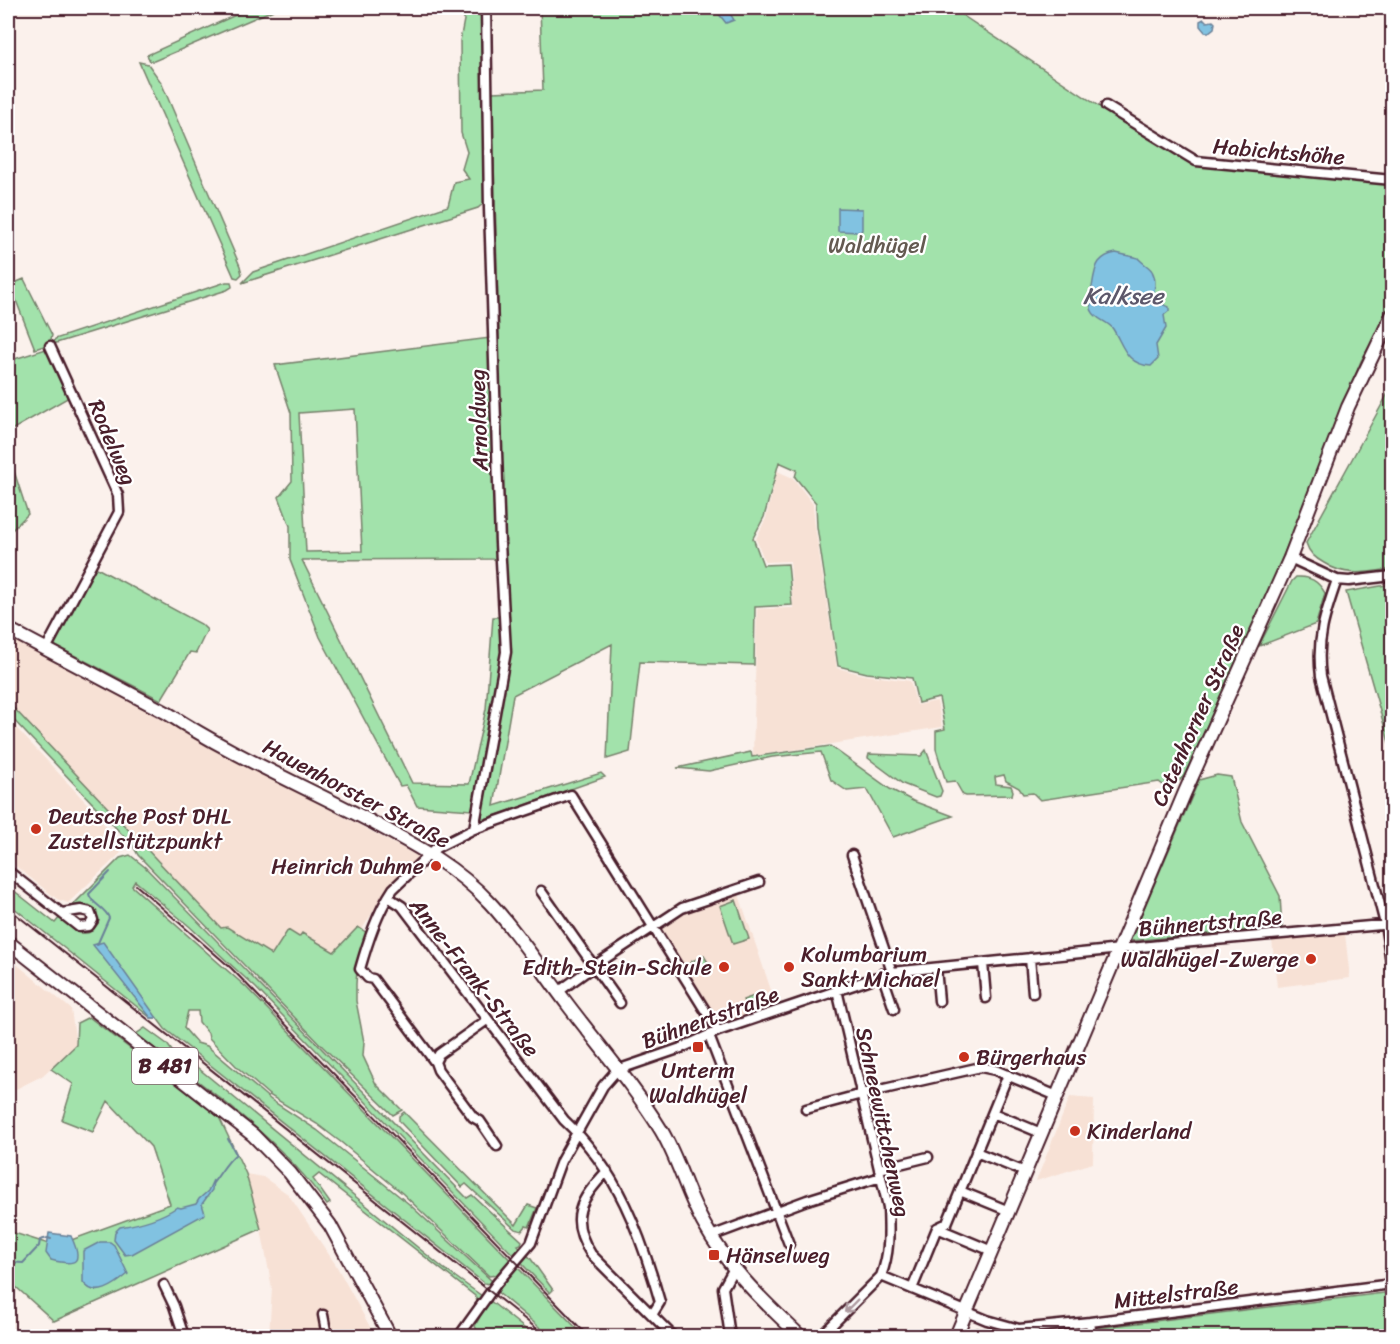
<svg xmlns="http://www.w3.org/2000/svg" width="1400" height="1344" viewBox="0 0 1400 1344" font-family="Sriracha,sans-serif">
  <rect width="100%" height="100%" fill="#fbf1ec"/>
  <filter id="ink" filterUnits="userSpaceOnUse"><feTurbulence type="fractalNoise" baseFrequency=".0167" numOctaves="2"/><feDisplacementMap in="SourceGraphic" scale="12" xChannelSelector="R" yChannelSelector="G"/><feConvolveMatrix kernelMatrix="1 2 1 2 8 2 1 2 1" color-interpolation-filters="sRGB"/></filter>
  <g filter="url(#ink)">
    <path fill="#f7e1d5" d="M777,471L793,478L813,504L815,526L837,668L865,675L910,681L917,705L937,701L942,727L753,756L757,609L793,608L790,561L765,562L756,539L766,518Z
      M8,637L421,858L386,890L344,959L301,933L299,937L272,955L227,927L221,928L8,702Z
      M8,719L94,811L124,850L68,903L57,899L8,860Z
      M739,895L776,1005L721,1024L662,929L685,913Z
      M1345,934L1350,978L1277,987L1272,940Z
      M8,957L71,1009L76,1045L42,1076L8,1093Z
      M1070,1097L1094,1099L1093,1163L1036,1181Z
      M246,1174L263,1177L288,1194L336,1265L375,1336H269L272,1288L261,1229Z"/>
    <path fill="#a2e2ab" stroke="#76806b" stroke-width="1.5" fill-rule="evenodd" d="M251,8H278L154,61H150L147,55Z
      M464,8H482L485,152L484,203L478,208L242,283L253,272L448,206L454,182L469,179L462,169L467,152L461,133L460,41L464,20Z
      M540,8H955L965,17L1100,107L1106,102L1195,163L1392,182V306L1361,361L1275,576L1184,776L1178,782L1163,785L1159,782L1040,800L1033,793L1023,794L1019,788L1006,781L1004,775L995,777L996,784L1011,786L1013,791L1012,795L966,796L963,795L955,781L946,782L936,749V731L945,729L939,698L918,703L912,678L867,673L838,666L817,527L816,503L795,477L797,470L779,462L764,517L753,538L763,565L788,564L792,605L755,607L754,665L640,662L630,752L607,759L612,644L513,695L494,806L601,773L605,777L480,821L503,692L508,650L505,549H497V559L302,560L412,783L469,784L486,709L493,617H501L504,653L472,810L417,806L406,785L400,786L320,637L290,560V526L279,497L292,481L291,413L275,365L490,338L491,340L499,339L492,92L543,90ZM355,409L362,551L306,552L299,413Z
      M139,62L148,64L161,82L240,266L242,274L238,278L234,277Z
      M24,279L52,335L50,344L35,349L10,285Z
      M226,282H231L232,287L227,290L53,344L55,339Z
      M46,349L51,350L71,396L8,432V361Z
      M1392,386V569C1368,572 1347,578 1324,563C1315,558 1309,553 1306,543Z
      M11,462L28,514L8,534V468Z
      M95,567L201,624L207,630L196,653L190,652L161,700L54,645L53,640L68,619L91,569Z
      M1296,577C1310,576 1318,581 1325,593L1316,624L1259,646L1292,581Z
      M1392,584V753L1346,592Z
      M8,702L221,928L227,927L272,955L288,930L299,937L302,933L334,952L358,927L367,933L357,970L356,984V1001L364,1042L363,1056L376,1084L402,1110L393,1115L323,1047L138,855L133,846L8,714Z
      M830,746L890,789L913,801L953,816L893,837L867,789L847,791L831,780L821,752L772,757L709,771L677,768L751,752L752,757Z
      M926,750L942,791L940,796L936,797L903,784L868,758L869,754L921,756Z
      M1217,775L1231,777L1242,822L1280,896L1282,927L1130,941L1199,780Z
      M130,855L145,867L467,1198L472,1195L522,1241L521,1244L518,1245L531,1259L553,1290L550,1293L256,988L189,926L135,881L132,886L246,987L584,1336H550L496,1291L504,1281L498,1275L489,1276L402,1193L342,1143L317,1124L269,1095L238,1068L209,1038L208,1033L199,1022L198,1011H188L184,1028L197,1043L207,1046L271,1100L317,1130L409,1204L492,1281L491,1284L484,1283L165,1029L157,1018H151L8,903V886L55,923L60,917C73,926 85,945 98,923L97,912L89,905L72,906L120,858Z
      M736,900L749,939L733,944L720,906Z
      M704,956L709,964L694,973L688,964L692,962V961Z
      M757,995L761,1007L748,1012L743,1000Z
      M89,1017L219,1117L246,1174L261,1229L54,1321L16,1287L8,1295V1231L55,1246L170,1204L151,1147L108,1101L93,1132L62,1120L73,1084L51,1069L76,1045L77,1023Z
      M145,1028L167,1044L175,1055H182L443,1268L482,1296L477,1301L475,1296L319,1174L313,1179L330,1203L327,1205C277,1134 203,1086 136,1034Z
      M404,1112L516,1225L528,1205L537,1208L529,1227L526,1226L522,1231L515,1229L466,1184L462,1187L399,1121V1116Z
      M1392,1292V1336H1099L1097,1328Z
      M489,1300L534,1336H480L475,1326Z
      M976,1328L1002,1333V1336H966L970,1331Z"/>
    <path fill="#81c2e1" stroke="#6b8198" stroke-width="1.5" d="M714,8H727L734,20L726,23Z
      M1204,19L1207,22L1213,21L1215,23L1214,28L1209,32H1205L1200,26V21Z
      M838,208L862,209V230L859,232L838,231Z
      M1116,253L1138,258C1142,263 1150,267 1152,271C1162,289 1142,296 1169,307V311L1164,315L1166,328L1156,345L1158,359L1151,366C1126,365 1123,345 1113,329C1108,321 1096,320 1092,311C1088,305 1094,268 1099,262C1103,257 1110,254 1116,253Z
      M103,942L157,1018H151L93,945Z
      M213,1180L212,1190L202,1204L205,1214L132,1254L125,1255L114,1240L115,1232L120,1227C139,1224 161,1218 177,1207L181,1208L196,1204L199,1199L208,1191Z
      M49,1233L71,1236C83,1262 78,1267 51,1260L46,1253Z
      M100,1242H110L114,1245L128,1274C115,1285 95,1300 83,1282V1251Z"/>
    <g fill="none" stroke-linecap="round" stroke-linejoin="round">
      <path stroke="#6b8198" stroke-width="2" d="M97,945L109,918C105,907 91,904 89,894L110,872
        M213,1183C220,1174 227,1161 236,1154L228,1139
        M8,1262L23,1263L39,1246L40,1240L48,1238L51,1239"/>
      <defs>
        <path id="street" d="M1106,106L1196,161L1392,180
          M1290,558L1337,580L1349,581L1392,576
          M1337,580C1325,614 1316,640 1321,676L1385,924L1392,968
          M46,649L119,512L118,495L50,346
          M474,829L506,652L500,543L489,208L486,8
          M852,855L892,972
          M8,871L79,927L89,926L93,920L90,912L81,910L62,913
          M541,891L620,1003
          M388,897L402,906L564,1120C617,1169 641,1235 660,1302L652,1315
          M1030,958L1033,993
          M983,963L986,998
          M936,968L939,1001
          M882,974L894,1009
          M837,990L888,1207C889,1232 890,1253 881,1276L987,1320L1019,1329L1090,1322L1392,1284
          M558,992L594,966L682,908L759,882
          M487,1020L439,1054L435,1062L438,1070L473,1117L480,1121L497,1146
          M709,1036L789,1244
          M435,1062L373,979L368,978L360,969C368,941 377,913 393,889L436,848L474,829L571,795L718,1031
          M806,1109L862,1094L981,1067L995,1070L1057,1096
          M993,1113L1041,1133
          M976,1152L1025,1172
          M879,1169L928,1157
          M607,1171C580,1200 568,1218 591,1254L673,1336
          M960,1191L1009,1211
          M937,1228L992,1251
          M711,1236L807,1200L881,1177
          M164,1285L174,1306L184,1336
          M912,1289L937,1228L947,1223L1008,1075
          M323,1315L327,1336
          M1090,1322L1092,1336
          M459,1336L497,1283L531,1243L561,1161L603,1086L617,1070L681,1048L718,1031L892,972L1160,945L1392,924
          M730,1336L723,1288L734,1268
          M821,1336L881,1276"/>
        <path id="secondary" d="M8,629L167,713C231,755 302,785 370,821C413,844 456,866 490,903C519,934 542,971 568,1005C599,1046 634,1086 661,1130C679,1160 687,1195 705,1226C729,1269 765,1303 800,1336
          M956,1336L1185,792L1290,558L1348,407L1392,315"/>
        <path id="primary" d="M8,942L253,1135L290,1173L330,1225L390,1336"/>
      </defs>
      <use href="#street" stroke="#4a1f2b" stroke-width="13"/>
      <use href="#secondary" stroke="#4a1f2b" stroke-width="16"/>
      <use href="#primary" stroke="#4a1f2b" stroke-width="16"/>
      <use href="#street" stroke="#fff" stroke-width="8"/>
      <use href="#secondary" stroke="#fff" stroke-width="12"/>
      <use href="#primary" stroke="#fff" stroke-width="12"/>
      <path stroke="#4a1f2b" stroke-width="2" d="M136,885L231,968L588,1336
        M8,908L546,1336"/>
    </g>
    <defs><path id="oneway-shaft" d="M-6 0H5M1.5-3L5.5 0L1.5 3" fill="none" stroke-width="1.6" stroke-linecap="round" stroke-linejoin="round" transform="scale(1.5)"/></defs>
    <use stroke="#ae9aa0" href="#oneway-shaft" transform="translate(851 1306) rotate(135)"/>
  </g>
  <g fill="#c8321e" stroke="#fff" stroke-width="2">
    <circle cx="36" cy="829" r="6"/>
    <circle cx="436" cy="866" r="6"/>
    <circle cx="1311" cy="959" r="6"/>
    <circle cx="724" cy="967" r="6"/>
    <circle cx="789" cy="967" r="6"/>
    <rect x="692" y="1041" width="12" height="12" rx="3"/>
    <circle cx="964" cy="1057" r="6"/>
    <circle cx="1075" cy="1131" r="6"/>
    <rect x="708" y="1249" width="12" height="12" rx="3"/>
  </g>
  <g text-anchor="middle" stroke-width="4.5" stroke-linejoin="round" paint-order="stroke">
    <rect fill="#fff" stroke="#80626b" stroke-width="1.5" x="132" y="1048" width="66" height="36" rx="4.5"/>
    <g font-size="21" font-weight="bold" fill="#4a1f2b">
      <text x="165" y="1073">B 481</text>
    </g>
    <g font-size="22" fill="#4a1f2b" stroke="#fff">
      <text transform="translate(1279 151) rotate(5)" y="8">Habichtshöhe</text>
      <text transform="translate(478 420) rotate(-92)" y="8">Arnoldweg</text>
      <text transform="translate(113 442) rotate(67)" y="8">Rodelweg</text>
      <text transform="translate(1197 715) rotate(-66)" y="8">Catenhorner Straße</text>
      <text transform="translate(357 793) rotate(28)" y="8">Hauenhorster Straße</text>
      <text transform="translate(1210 922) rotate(-5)" y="8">Bühnertstraße</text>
      <text transform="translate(475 977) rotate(52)" y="8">Anne-Frank-Straße</text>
      <text transform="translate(710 1017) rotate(-20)" y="8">Bühnertstraße</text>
      <text transform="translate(884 1122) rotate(78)" y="8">Schneewittchenweg</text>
      <text transform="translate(1176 1293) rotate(-7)" y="8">Mittelstraße</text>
    </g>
    <g font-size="22" fill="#645a51" stroke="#fff">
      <text x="877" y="253">Waldhügel</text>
    </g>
    <g font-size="22" fill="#4a1f2b" stroke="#fff" text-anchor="start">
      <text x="48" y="824">Deutsche Post DHL<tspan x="48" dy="25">Zustellstützpunkt</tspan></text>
      <text x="424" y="874" text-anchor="end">Heinrich Duhme</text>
      <text x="801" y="962">Kolumbarium<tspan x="801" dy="25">Sankt Michael</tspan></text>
      <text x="1299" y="967" text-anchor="end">Waldhügel-Zwerge</text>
      <text x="712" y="975" text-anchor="end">Edith-Stein-Schule</text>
      <text x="976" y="1065">Bürgerhaus</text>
      <text x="698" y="1078" text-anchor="middle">Unterm<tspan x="698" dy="25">Waldhügel</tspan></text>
      <text x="1087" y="1139">Kinderland</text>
      <text x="726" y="1263">Hänselweg</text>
    </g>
    <g font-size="24" font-style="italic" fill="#5d586b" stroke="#fff">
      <text x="1123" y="304">Kalksee</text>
    </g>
  </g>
  <rect width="1400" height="1344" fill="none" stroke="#fff" stroke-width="30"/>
  <rect x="15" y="15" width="1370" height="1314" fill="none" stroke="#4a1f2b" stroke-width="2" filter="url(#ink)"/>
</svg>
